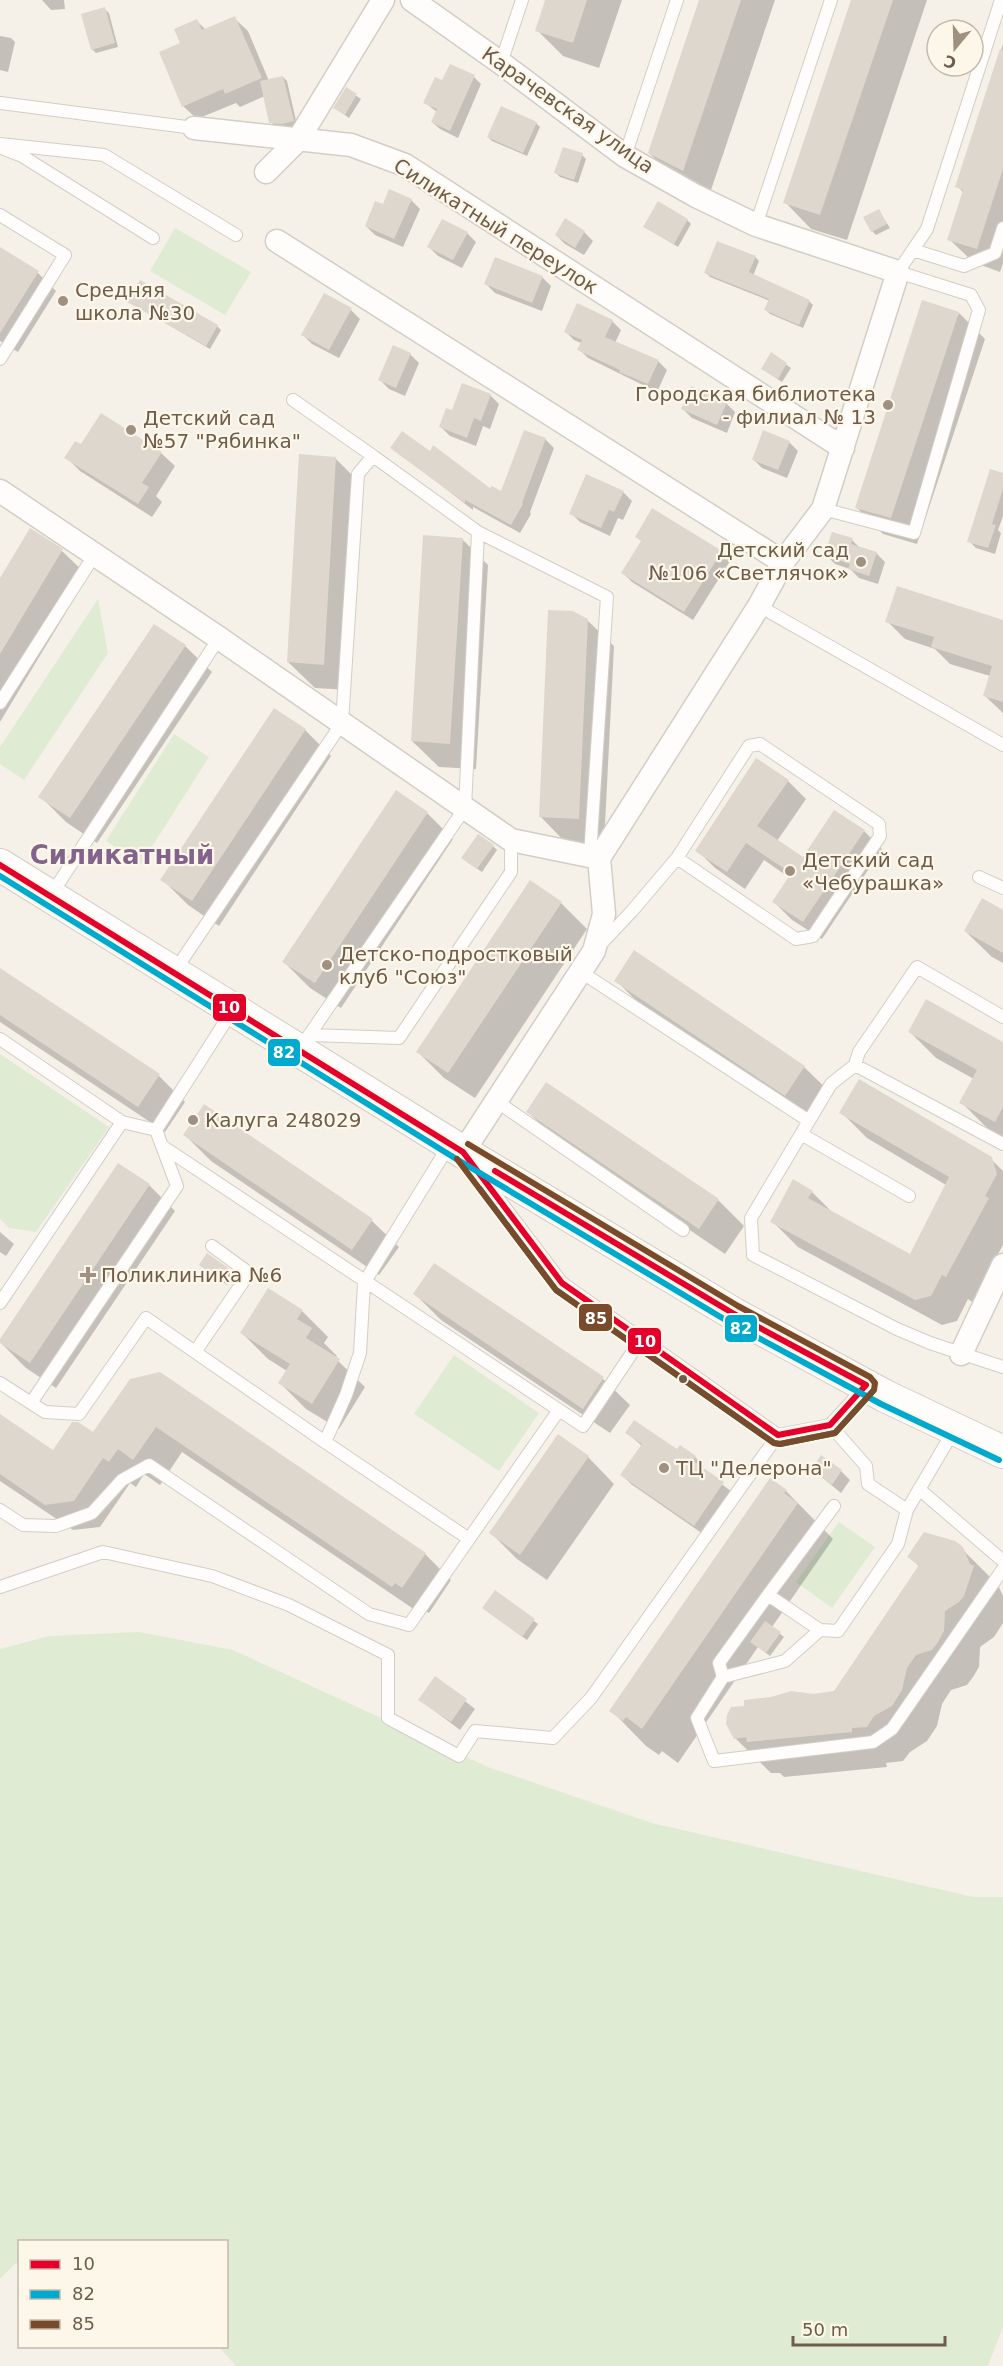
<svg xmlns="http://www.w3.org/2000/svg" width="1003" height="2366" viewBox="0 0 1003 2366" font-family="'DejaVu Sans',sans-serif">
  <rect width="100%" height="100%" fill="#f5f1e8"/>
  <path fill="#e0ebd4" d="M175,228L251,272L225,315L150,271Z
    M98,599L108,653L24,780L0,764V747Z
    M174,734L209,757L141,864L106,841Z
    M0,1054L109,1127L36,1232L9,1228L0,1219Z
    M454,1355L539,1413L499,1471L414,1414Z
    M839,1522L875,1547L832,1608L796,1582Z
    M139,1632L233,1650L488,1767L652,1823L973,1897H1003V2327L988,2366H236L219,2347L226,2346V2242H20L19,2264L16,2263L0,2279V1649L49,1636Z"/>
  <path fill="#0003" d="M42,0H64L65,9L51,10Z
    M547,0H622L599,68L563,56L537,30Z
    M701,0H775L709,196L676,179L649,153Z
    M853,0H927L847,240L811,229L785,202Z
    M104,9L109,13L118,47L96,53L92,49Z
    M234,18L248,31L269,81L283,77L287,81L297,125L287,127L275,126L271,122L265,96L240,107L236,103L197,119L183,106L182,44L197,21L206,30Z
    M0,36L11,38L15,42L8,72L0,70Z
    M1003,44V263L1000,272L973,262L949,239L964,193L957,186Z
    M474,77L481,84L458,138L440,129L432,122L437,112L424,102L442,82Z
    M346,89L361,99L349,118L335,108Z
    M536,123L540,127L527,156L492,141L488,137Z
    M582,155L586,159L578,183L560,177L556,173Z
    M411,200L420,209L403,247L375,235L366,226L383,206Z
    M879,211L890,228L876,235L872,231Z
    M687,220L691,224L678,247L645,227Z
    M584,232L593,241L584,255L565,244L556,235Z
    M467,233L476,242L462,268L438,256L429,247Z
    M0,248L38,273L56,291L18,352L0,341Z
    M755,257L759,261L753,276L809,301L813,305L803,328L770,314L766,310L770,301L710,277L706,273Z
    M542,277L551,286L542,311L495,293L486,284Z
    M325,295L351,310L360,319L339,358L312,344L303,335Z
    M129,302L217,326L221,330L210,349Z
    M959,313L985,339L917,544L883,534L857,508Z
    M612,321L621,330L615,343L658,361L667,370L657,392L588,358L579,349L581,343L574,340L565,331Z
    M410,354L419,363L405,396L389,389L380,380Z
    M771,354L791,368L782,382L767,372Z
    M490,395L499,404L490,429L483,426L476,446L450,436L441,427L452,412Z
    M726,403L735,412L727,433L692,418L683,409Z
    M545,439L554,448L530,512L531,514L520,533L473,507V510L392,447L431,454L491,490L502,493Z
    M789,442L798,451L787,478L762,468L753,459Z
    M81,447L161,453L175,466L156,496L162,502L152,517L80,471L66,457Z
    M335,458L361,484L349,690L315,688L288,662Z
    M1003,475V516L998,530L1001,533L995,554L976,548L969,541Z
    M623,492L632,501L623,520L618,518L610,536L580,522L571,513Z
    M462,539L488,565L476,769L439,767L412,741Z
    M852,540L860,548L876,553L885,562L878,584L859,578L850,569L835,564L826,555Z
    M62,551L88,576L0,722V581Z
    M721,552L730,561L693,620L632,582L623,573Z
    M587,620L614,646L604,845L566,843L540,816Z
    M887,621L1003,622V713L984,695L990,676L950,664L935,649L905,639Z
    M155,626L185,646L212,672L97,843L66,822L40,796Z
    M274,710L305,730L331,756L219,926L188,905L162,879Z
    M788,781L806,799L777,841L804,859L864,831L882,849L822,939L792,920L774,902L790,878L764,860L745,889L715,868L697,850Z
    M427,813L453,839L341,1008L310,988L284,962Z
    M493,846L497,850L482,872L467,862Z
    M561,903L587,929L475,1098L444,1078L418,1052Z
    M1003,912V963L992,957L965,931Z
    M634,952L804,1067L831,1093L812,1121L642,1007L616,980Z
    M0,969L159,1076L185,1102L165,1132L0,1022Z
    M910,1032L1003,1043V1137L987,1128L961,1102L974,1079L936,1058Z
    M204,1106L372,1221L399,1247L379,1275L211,1161L185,1135Z
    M528,1112L718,1200L744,1226L725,1254L554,1138Z
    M841,1112L991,1159L1003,1171V1245L972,1302L968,1299L957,1321L942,1325L798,1247L772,1221L812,1192L834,1214L911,1256L946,1185L867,1138Z
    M149,1185L175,1211L56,1388L26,1368L0,1342Z
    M0,1232L14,1244L6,1256L0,1252Z
    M435,1265L603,1379L630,1405L610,1433L441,1320L415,1294Z
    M205,1269L230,1271L234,1275L227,1285Z
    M302,1311L328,1337L324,1343L337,1356L335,1358L365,1387L339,1429L306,1409L280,1383L287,1371L268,1359L242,1333Z
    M130,1380L425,1554L451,1580L429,1613L421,1608L418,1612L182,1452L160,1485L144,1474L136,1487L130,1483L100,1527L73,1530L0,1481V1416L53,1452L93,1435Z
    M627,1433L695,1457L704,1466L702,1469L732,1492L703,1534L631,1484L622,1475L642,1446Z
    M558,1437L588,1457L614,1484L547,1580L517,1559L491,1533Z
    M813,1470L841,1471L850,1480L841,1493Z
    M770,1480L786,1491L833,1539L772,1627L784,1637L770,1656L758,1647L678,1763L662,1751L659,1755L646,1746L611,1710Z
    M962,1549L998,1585L1003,1596V1623L994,1637L980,1647L979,1667L973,1677L967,1685L951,1690L942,1704L937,1726L927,1741L910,1752L903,1761L886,1763L887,1767L784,1777L780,1773H771L735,1738L813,1695L835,1693L920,1567L909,1557Z
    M495,1592L538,1624L527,1640L488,1612Z
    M436,1678L475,1709L460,1730L420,1700Z"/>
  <path fill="#ded7ce" d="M545,0H587L573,43L535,31Z
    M699,0H741L683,171L648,153Z
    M851,0H893L820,215L783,203Z
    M105,7L115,43L91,50L81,14Z
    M235,16L262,78L225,94L223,89L182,107L159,52L180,43L174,29L197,19L202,30Z
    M1000,49L1003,50V169L977,249L947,240L963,190L955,187Z
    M450,64L475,75L450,131L431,122L437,109L423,103L435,77L442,80Z
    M283,76L294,121L282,124L269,123L260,81Z
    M346,87L357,94L345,115L333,108Z
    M501,106L537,122L523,153L487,137Z
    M563,147L583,153L574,180L554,173Z
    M389,189L412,199L394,239L365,226L375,201L383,204Z
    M658,201L688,219L674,244L643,227Z
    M879,209L887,224L871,232L863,217Z
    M565,218L585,231L575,248L555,235Z
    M442,219L468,232L453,260L427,247Z
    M717,241L756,256L749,272L810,300L799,325L764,310L769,299L704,273Z
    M0,247L39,271L0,333Z
    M495,257L543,276L532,303L484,284Z
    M140,280L218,325L206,346L127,302Z
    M324,293L352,308L329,350L301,335Z
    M922,300L959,312L891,518L855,508Z
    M577,303L613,320L605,337L659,360L648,384L619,372L620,370L577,350L582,340L564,332Z
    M393,345L411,353L396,388L378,380Z
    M771,352L787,363L778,379L761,369Z
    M462,383L491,394L481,421L474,418L467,438L439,427L446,408L452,410Z
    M691,386L727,402L717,425L681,409Z
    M101,413L162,452L142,483L149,487L138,504L64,458L75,441L81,444Z
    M524,430L546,438L522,503L523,504L511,525L465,500V503L390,448L402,431L430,451L433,445L490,488L492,486L501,491Z
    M763,430L790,441L778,470L752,460Z
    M299,454L336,457L324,665L287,662Z
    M990,469L1003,473V489L992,524L996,525L988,548L967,542Z
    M586,474L624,491L614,512L609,510L601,528L569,514Z
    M652,508L722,551L684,612L621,573L641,541L635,537Z
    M30,528L63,549L0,654V578Z
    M832,532L853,538L851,544L877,552L869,576L848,569L850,564L824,556Z
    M423,535L463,538L450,744L411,741Z
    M897,586L1003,620V702L983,696L992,666L931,647L934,637L885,622Z
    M548,610L573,611L588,619L579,819L539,817Z
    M154,624L186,645L70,818L38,797Z
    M274,708L306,729L192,901L160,880Z
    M756,758L789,780L757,826L803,857L834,810L865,830L803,922L772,902L791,873L746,843L727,872L695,851Z
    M396,790L428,812L315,983L282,962Z
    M478,834L494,845L477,869L461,858Z
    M530,880L562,902L448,1073L416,1052Z
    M982,898L1003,910V953L964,931Z
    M634,950L805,1066L785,1096L614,981Z
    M0,968L160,1074L138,1107L0,1015Z
    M926,999L1003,1042V1107L995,1122L959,1103L977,1070L908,1032Z
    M859,1079L992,1157L997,1174L985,1196L989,1198L946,1277L942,1275L931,1296L915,1300L770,1222L793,1179L813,1191L808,1198L910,1254L949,1177L839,1113Z
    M546,1082L719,1199L699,1229L526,1112Z
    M204,1104L373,1219L352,1250L183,1135Z
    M118,1163L150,1184L30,1363L0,1343V1339Z
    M207,1253L231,1270L222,1282L199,1265Z
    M434,1263L604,1377L583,1409L413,1294Z
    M268,1288L303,1310L297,1319L312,1328L306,1338L340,1359L312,1404L278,1383L290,1364L240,1333Z
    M160,1372L426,1553L402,1588L395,1583L392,1587L156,1427L133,1460L118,1449L109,1462L103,1458L74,1501L45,1505L0,1474V1414L53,1450L72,1422H78L93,1432L130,1379Z
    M634,1420L677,1449L680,1445L696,1456L693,1461L724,1482L694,1526L620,1475L642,1444L625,1433Z
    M558,1434L589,1456L520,1555L489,1533Z
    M821,1455L842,1470L832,1485L811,1470Z
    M770,1478L787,1490L784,1493L798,1503L642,1729L626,1717L623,1721L609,1711Z
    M924,1532L955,1541L963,1547L970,1564L974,1566L964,1596L959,1602L945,1611L944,1631L938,1642L932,1650L916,1655L907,1668L902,1690L892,1706L874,1716L867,1727L852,1728V1732L747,1742L746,1737L734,1739L726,1724L727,1715L731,1707L744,1706V1700L771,1697L791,1691L813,1694L834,1691L919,1565L907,1557Z
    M495,1590L535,1619L522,1637L482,1608Z
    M765,1621L781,1632L766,1653L750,1642Z
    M435,1676L467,1699L451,1722L418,1700Z"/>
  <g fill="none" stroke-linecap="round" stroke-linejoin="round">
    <defs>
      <path id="lane" d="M501,63L522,0
        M0,103L194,128
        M0,144L104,155L236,235
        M4,149L22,156L153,238
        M625,156L677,0
        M0,215L65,255L0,359
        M756,225L831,0
        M913,250L964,266L995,253L1003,228
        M293,400L373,456
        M823,509L914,533L979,310L971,295L898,272L927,229L1001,0
        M478,532L607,597L590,855
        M759,606L1003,745
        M0,703L95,554
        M979,877L1003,888
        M51,895L219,638
        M599,946L632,911L677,858L749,746L760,744L879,824L880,836L813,936L796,939L677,858
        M174,972L342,723L358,474L373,456L478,532L465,808L299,1050
        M581,972L809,1121
        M310,1035L399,1038L511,872V840
        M0,1039L122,1122L156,1130L232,1011
        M855,1065L859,1052L917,967L1003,1017
        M496,1101L683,1230
        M801,1134L909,1196
        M1003,1144L855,1065L831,1084L751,1218L753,1255L897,1329L930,1343L1003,1367
        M162,1146L583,1426L642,1338
        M478,1172L562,1283L778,1435
        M0,1303L122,1122
        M195,1352L249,1273L212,1246
        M0,1383L45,1412L79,1414L146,1318L325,1442
        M31,1403L177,1186L156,1130
        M830,1425L866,1466L868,1484L907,1510L954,1430
        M919,1489L1003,1561
        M0,1510L23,1525L56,1526L92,1513L122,1480L149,1465L369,1614L409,1625L469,1539L325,1442L346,1395L360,1353L364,1283L450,1144
        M469,1539L559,1410
        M0,1587L103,1552L212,1576L289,1605L388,1655V1718L459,1756L475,1731L553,1738L591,1698L778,1435L830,1425L865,1387
        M768,1595L834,1506
        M820,1630L785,1661L723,1677L719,1663L768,1595L820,1630L838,1631L898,1544L907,1510
        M723,1677L697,1718L714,1761L873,1742L892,1729L1003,1569"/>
      <path id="street" d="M412,0L501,63L625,156L696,196L756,225L898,272L823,509L783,562L759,606L599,858L604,914L594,951L463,1152
        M194,128L351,145L405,165L843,448
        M266,172L298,140L383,0
        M277,241L783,562
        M0,491L219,638L511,840L599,858
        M961,1354L1003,1265"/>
      <path id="secondary" d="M0,865L463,1152L734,1314L885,1396L1003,1452"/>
    </defs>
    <use href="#lane" stroke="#d3cdc6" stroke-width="14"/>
    <use href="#street" stroke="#d3cdc6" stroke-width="25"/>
    <use href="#secondary" stroke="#d4cdc5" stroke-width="34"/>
    <use href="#lane" stroke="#fefdfc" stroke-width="12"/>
    <use href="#street" stroke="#fefdfc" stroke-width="22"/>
    <use href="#secondary" stroke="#fefdfc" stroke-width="32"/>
    <defs>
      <path id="bus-1" d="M0,865L463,1152L562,1283L778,1435L830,1425L866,1385
        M495,1171L734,1314L866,1385"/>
      <path id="bus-2" d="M0,876L458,1160L729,1322L881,1404L999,1460
        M480,1189L556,1290L774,1443L780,1444L835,1433L873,1391"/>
      <path id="bus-3" d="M457,1159L556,1290L774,1443L780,1444L835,1433L874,1390L875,1383L870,1377L738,1306L468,1144"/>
    </defs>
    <use href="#bus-1" stroke="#fdf7e9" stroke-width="10"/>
    <use href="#bus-2" stroke="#fdf7e9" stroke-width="10"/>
    <use href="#bus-3" stroke="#fdf7e9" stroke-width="10"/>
    <use href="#bus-1" stroke="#e4002b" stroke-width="6"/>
    <use href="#bus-2" stroke="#00a9ce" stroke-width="6"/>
    <use href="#bus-3" stroke="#7a4b2a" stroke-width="6"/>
  </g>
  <g fill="#9f9082" stroke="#fdf7e9" stroke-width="2">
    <circle cx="63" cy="301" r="6"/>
    <circle cx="888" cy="405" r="6"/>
    <circle cx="131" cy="430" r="6"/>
    <circle cx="861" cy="562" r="6"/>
    <circle cx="790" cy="871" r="6"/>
    <circle cx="327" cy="965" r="6"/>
    <circle cx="193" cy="1120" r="6"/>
    <path d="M85 1266h6v6h6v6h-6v6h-6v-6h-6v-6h6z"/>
    <circle cx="664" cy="1468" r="6"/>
  </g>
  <circle fill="#705c4b" stroke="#fdf7e9" stroke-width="2" cx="683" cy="1379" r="5"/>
  <g text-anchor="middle" stroke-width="4.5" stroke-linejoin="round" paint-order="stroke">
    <g font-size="20" fill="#705c4b" stroke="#fdf7e9">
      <text transform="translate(568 110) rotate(35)" y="7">Карачевская улица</text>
      <text transform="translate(496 226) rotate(32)" y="7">Силикатный переулок</text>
    </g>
    <g font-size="20" fill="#705c4b" stroke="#fdf7e9" text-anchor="start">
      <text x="75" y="297">Средняя<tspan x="75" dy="23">школа №30</tspan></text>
      <text x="876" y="401" text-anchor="end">Городская библиотека<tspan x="876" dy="23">- филиал № 13</tspan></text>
      <text x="143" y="425">Детский сад<tspan x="143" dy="23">№57 "Рябинка"</tspan></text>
      <text x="849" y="557" text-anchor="end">Детский сад<tspan x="849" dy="23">№106 «Светлячок»</tspan></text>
      <text x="802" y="867">Детский сад<tspan x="802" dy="23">«Чебурашка»</tspan></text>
      <text x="339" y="961">Детско-подростковый<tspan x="339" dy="23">клуб "Союз"</tspan></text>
      <text x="205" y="1127">Калуга 248029</text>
      <text x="101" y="1282">Поликлиника №6</text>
      <text x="676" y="1475">ТЦ "Делерона"</text>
    </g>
    <g font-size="26" font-weight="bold" fill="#82638c" stroke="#fdf7e9">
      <text x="122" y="864">Силикатный</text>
    </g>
  </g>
  <g stroke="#fdf7e9" stroke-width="2">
    <rect x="212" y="993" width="35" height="29" rx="6" fill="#e4002b"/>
    <rect x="267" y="1038" width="34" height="29" rx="6" fill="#00a9ce"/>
    <rect x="578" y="1303" width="35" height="29" rx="6" fill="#7a4b2a"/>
    <rect x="724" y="1314" width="34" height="29" rx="6" fill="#00a9ce"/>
    <rect x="627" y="1327" width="35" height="28" rx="6" fill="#e4002b"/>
  </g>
  <g font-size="16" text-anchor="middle" font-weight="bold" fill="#fff">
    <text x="229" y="1013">10</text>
    <text x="284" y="1058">82</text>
    <text x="596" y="1324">85</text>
    <text x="741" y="1334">82</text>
    <text x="645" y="1347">10</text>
  </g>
  <rect x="18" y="2240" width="210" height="108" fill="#fdf7e9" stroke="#c5b9aa" stroke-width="1.5"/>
  <rect x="30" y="2260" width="30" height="9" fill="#e4002b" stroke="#c5b9aa" stroke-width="1.5"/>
  <text x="72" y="2270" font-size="18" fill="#705c4b">10</text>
  <rect x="30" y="2290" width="30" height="9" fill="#00a9ce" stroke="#c5b9aa" stroke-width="1.5"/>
  <text x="72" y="2300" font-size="18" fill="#705c4b">82</text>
  <rect x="30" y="2320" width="30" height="9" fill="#7a4b2a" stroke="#c5b9aa" stroke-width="1.5"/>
  <text x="72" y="2330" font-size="18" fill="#705c4b">85</text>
  <g transform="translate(955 48) rotate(199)"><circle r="28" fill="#fdf7e9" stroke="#c5b9aa" stroke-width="1.5"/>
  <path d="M0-4.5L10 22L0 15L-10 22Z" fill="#9f9082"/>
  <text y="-9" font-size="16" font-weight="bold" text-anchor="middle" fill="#705c4b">С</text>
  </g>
  <path d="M793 2336v9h152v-9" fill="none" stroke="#705c4b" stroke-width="3"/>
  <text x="802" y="2336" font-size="18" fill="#705c4b" stroke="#fdf7e9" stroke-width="4.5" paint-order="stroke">50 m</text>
</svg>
